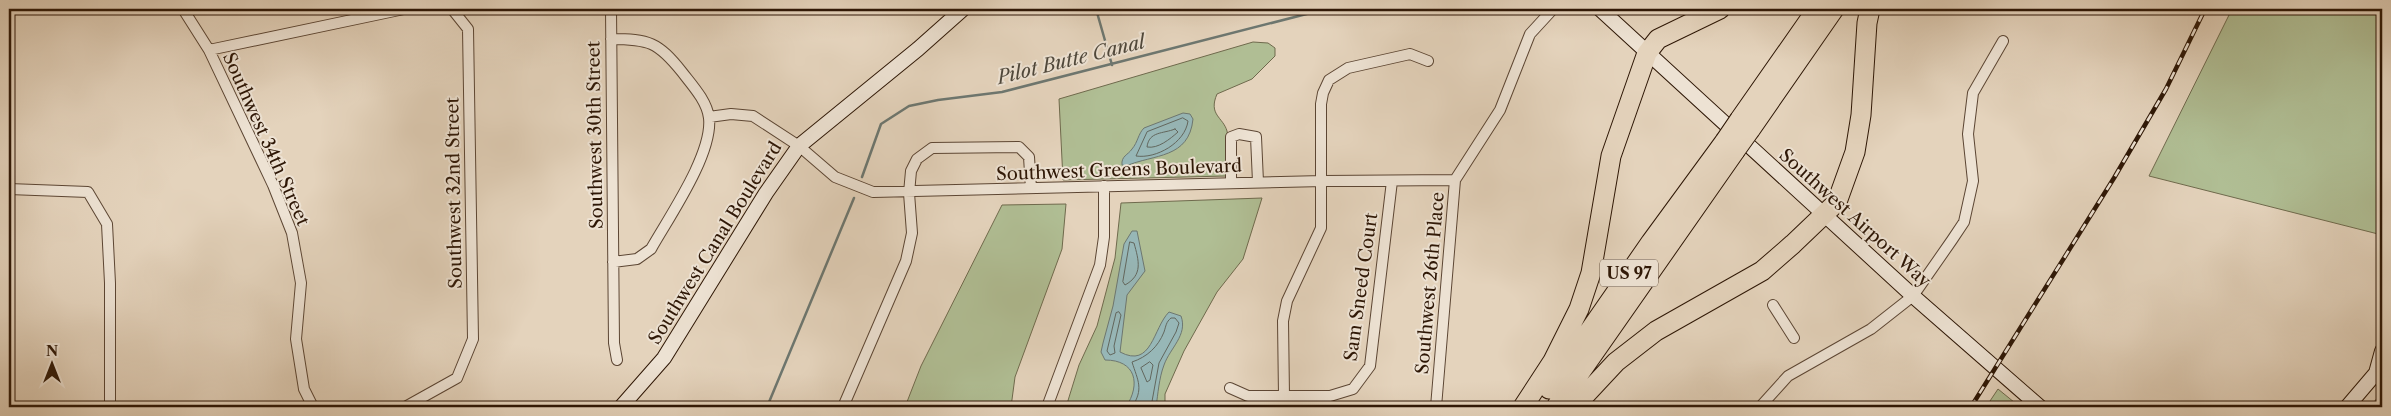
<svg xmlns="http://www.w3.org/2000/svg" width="2391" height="416" viewBox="0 0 2391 416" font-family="'Libre Caslon Text',serif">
  <rect width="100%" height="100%" fill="#e4d3bc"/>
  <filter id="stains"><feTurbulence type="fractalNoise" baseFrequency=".004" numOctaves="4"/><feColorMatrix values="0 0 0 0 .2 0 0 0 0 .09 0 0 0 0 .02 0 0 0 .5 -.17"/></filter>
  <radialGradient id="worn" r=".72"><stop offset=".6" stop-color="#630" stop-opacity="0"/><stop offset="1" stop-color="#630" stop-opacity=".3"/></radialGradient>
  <path fill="#b0be94" stroke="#6f6a4d" d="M2232,9H2382V235L2149,176Z
    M1253,42L1268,43L1275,48V56L1252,79L1217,94C1208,115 1223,117 1227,131C1230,144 1227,163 1227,176L1063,180L1059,99Z
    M1262,198L1243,259L1217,292L1184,351L1165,394V407H1066L1079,365L1097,326L1115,258L1121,203Z
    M1066,204L1062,249L1015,377L1011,407H905L921,366L1002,205Z
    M1998,389L2020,407H1986Z
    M2382,392V407H2370Z"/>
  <path fill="#97b7b7" stroke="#6d7770" d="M1183,113L1190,114L1193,119C1189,159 1154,154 1126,166L1122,165C1121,156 1128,155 1132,149C1138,142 1138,134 1144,128Z
    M1132,231H1137L1145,271L1127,295L1120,352C1152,369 1153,328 1169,312L1181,316C1188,335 1170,348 1164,365C1159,378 1158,394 1156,407H1126C1141,384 1136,360 1105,360L1101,352L1103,343L1113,306L1124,244Z"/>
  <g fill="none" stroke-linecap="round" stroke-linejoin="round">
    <path stroke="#62675e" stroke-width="1" d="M1183,118L1188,121C1185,143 1156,159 1136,156L1147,132Z
      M1175,129L1178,132C1170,139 1158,149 1147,147C1149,131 1163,134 1175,129Z
      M1130,242L1134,243C1139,261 1143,275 1125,285L1123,282Z
      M1119,312L1121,315L1114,346L1115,353L1110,355L1107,351L1116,313Z
      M1150,362L1153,365L1150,380L1147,382L1141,368Z
      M1132,407C1144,389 1138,381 1132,362C1147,357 1158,347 1164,332C1166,326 1166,322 1171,318H1175L1179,323L1176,332L1159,363L1151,407"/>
    <path stroke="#6d7770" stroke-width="2.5" d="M1096,9L1112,65
      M862,177L881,124L909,106L938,100L1002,92L1326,9
      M767,407L854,198"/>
    <defs>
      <path id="street" d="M183,9L209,50L273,185L292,233L301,283L296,339L304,389L313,407
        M611,9L614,343L617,360
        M611,39C649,39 658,42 682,72C692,85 707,101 709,118C713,154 669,217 651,249L637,259L613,262
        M209,50L404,9
        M709,117L731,114L753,116L799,146L835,177L873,192L1323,181L1455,180
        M1231,183V137L1239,134L1256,137L1258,182
        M9,189L88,192L107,224L110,283V407
        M1773,305L1794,338
        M1230,388L1248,396H1330L1353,389L1370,366L1392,181
        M1284,396L1283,321L1287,301L1321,228V104L1323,93L1329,80L1348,68L1410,54L1428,61
        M405,407L457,378L473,339L468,29L452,9
        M843,407L906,261L912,233L909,193L911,171L917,159L932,148L1019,147L1029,157L1031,188
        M1047,407L1100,265L1104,237V186
        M1436,407L1455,180L1500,110L1530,34L1553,9
        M1760,407L1788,376L1871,329L1913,296L1952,240L1964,222L1973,181L1968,134L1973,93L2003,41"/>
      <path id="secondary" d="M1600,9L1913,296L2040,407
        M621,407L664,358L766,193L799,146L918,49L963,9
        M2347,407L2376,373L2382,351"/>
      <path id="highway" d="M1740,119L1817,9
        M1750,130L1834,9
        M1549,389L1651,242L1725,141
        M1523,407L1553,361L1579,309L1591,273L1611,156L1647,53L1658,39L1720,9
        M1556,407L1735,151
        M1574,407L1616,362L1656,331L1762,271L1793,244L1837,202L1855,152L1861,115L1867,23L1870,9"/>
    </defs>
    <use href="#street" stroke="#5c4634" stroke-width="12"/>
    <use href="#secondary" stroke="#2e1706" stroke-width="16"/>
    <use href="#highway" stroke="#2e1706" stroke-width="21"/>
    <use href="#street" stroke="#ede2d3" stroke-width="10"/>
    <use href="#secondary" stroke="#ede2d3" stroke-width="14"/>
    <use href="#highway" stroke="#e4d3bc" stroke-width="19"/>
    <defs>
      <path id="rail" d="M1971,407L2114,178L2166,89L2205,9"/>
    </defs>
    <use href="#rail" stroke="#2e1706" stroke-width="4.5"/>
    <use href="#rail" stroke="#ede2d3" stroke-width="2.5" stroke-dasharray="8" stroke-linecap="butt"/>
    <defs>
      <path id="highway-bridge" d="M1725,141L1740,119
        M1735,151L1750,130"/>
    </defs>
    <use href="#highway-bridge" stroke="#2e1706" stroke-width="21" stroke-linecap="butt"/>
    <use href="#highway-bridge" stroke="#e4d3bc" stroke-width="19"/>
  </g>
  <g text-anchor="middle" stroke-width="4" stroke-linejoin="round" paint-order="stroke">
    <rect fill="#ede2d3" stroke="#675444" stroke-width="1" x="1600" y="259.5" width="58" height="27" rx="4"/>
    <g font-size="16" font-weight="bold" fill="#2e1706">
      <text x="1629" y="279">US 97</text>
    </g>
    <g font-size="18" fill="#2e1706" stroke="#ede2d3">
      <text transform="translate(595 135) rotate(-91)" y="6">Southwest 30th Street</text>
      <text transform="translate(266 139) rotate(66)" y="6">Southwest 34th Street</text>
      <text transform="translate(1119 170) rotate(-2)" y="6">Southwest Greens Boulevard</text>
      <text transform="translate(454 193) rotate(-91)" y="6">Southwest 32nd Street</text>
      <text transform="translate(1855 218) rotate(42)" y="6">Southwest Airport Way</text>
      <text transform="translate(715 243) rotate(-58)" y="6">Southwest Canal Boulevard</text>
      <text transform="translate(1430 283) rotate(-85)" y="6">Southwest 26th Place</text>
      <text transform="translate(1361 287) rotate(-82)" y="6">Sam Sneed Court</text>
    </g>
    <g font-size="19" font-style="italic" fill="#4e473b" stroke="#ede2d3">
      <text transform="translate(1071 59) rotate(-14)" y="7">Pilot Butte Canal</text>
    </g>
  </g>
  <rect width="2391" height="416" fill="none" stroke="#e4d3bc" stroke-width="30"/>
  <rect x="10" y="10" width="2371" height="396" fill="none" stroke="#2e1706" stroke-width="2.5"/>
  <rect x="15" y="15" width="2361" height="386" fill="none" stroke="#2e1706"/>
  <g transform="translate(52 364)" stroke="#ede2d3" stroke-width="4" paint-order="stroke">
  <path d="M0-4L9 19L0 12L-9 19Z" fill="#2e1706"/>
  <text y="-8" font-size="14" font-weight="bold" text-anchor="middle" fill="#2e1706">N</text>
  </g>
  <rect width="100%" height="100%" filter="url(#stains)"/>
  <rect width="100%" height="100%" fill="url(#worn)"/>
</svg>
